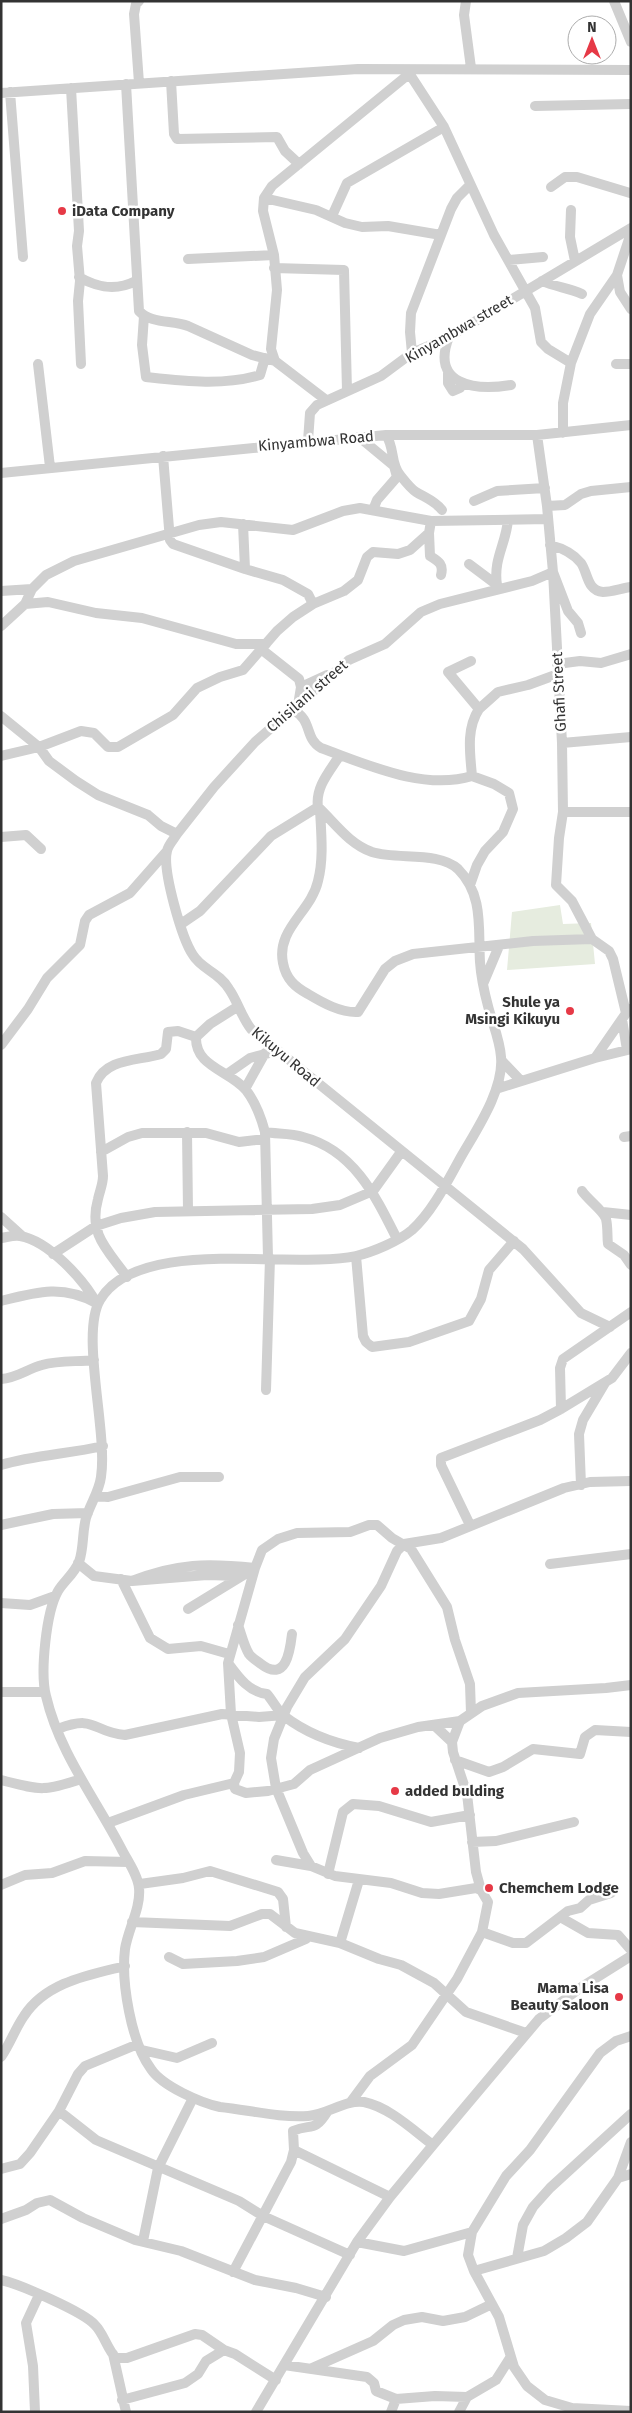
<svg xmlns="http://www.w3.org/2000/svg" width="632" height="2413" viewBox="0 0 632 2413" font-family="'Fira Sans',sans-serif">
  <rect width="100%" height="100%" fill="#fff"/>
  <path fill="#e6ecdf" d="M560,905L563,924L591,923L595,964L507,970L512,912Z"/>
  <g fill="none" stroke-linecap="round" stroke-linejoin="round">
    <path stroke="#d0d0d0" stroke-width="10" d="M466,1L464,15L471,68
      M614,1L631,42
      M407,70L444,127L494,235L535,308L541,342L548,349L571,363
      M171,81L174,134L177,139L277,137L285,151L299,164
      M139,83L134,14L136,4L139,1
      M126,84L139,311C151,324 172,320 188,326L252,355L275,361
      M71,88L79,231L77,246L80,281L78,301L81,364
      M10,92L23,257
      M1,93L358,69L631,70
      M535,106L631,104
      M551,187L565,177H577L630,193
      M264,198L316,210L345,223L362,227L388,226L441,235
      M571,210L570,237L575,261
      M332,216L347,183L444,127
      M188,259L274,255
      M509,260L543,257
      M274,268L344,270L347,391
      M617,275L620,292L631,309
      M79,277C98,288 116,291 136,281
      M542,281C556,287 569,288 582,294
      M144,316L142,345L146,377C183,381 223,386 260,375L265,358
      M449,337C430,385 475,391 511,385
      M412,353L410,332L411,313L451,209L457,198L470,185
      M38,364L50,467
      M616,364H631
      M448,373V383L453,391L460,388L463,383
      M326,400L275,361L271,349L277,290L274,255L263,211L264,198L272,186L409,74
      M563,433V403L571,363L590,314L617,275L631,233
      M386,435C395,448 390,463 400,475C404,480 411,489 416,492C426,498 435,501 442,510
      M537,435L547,506L553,572L568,611L578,623L581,633
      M359,437L394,466L397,477L377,500L373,510
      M308,441L310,413L317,405L381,376L412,353L449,337L631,228
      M163,456L170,540L173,544L245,569L283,580L308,594L313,604
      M1,473L386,435H537L631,425
      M474,501L497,491L545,488
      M547,506L565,505L581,494L591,491L631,487
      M243,524L245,569
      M429,533L430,556C438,561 444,564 441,575
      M550,545C562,548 573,553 581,563C588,573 587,591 603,592C612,592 622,588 631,587
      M469,564L497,585C493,559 506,544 508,520
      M553,572L562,743L563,812L559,838L556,885L572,901L592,939L609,951L613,959L626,1013
      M1,591L32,589
      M25,604L32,589L46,575L74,561L199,525L221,522L293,530L343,511L360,508L431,521L548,519
      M1,626L25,604L48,602L96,613L142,618L236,644H266
      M261,649L299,679L301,687L298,705
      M557,664L580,661L601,663L631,654
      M301,687L327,675
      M479,709L498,692L528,685L558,674
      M293,710C313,720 304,738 321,748C366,764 423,791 472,776
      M1,716L39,747L49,761L76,781L98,795L148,815L161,826L177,834C174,839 168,845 167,851C162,870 182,939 193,955C201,969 219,972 229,989C238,1002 241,1016 251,1029L523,1249L581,1313L610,1327
      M562,743L631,737
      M340,755C330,771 315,787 318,807C335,823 349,844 372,852C397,860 439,851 458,869C484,895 478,929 480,962C481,977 484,991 488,1006C492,1022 500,1040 501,1057C504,1089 477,1129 462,1155C448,1180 433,1211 412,1230C399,1241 373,1252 356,1256C293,1270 138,1235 100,1300C80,1334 108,1432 101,1477C99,1492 90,1504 86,1518C82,1533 84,1548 79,1562C74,1574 64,1581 58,1591C46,1612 40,1673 46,1696C59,1752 95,1798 121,1848C127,1860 138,1875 139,1888C141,1908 128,1929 125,1949C121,1982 131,2042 151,2069C162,2086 201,2103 220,2107C249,2110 280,2118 308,2116C327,2115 346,2099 364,2102C389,2107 413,2130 433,2145
      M1,756L39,747L81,731L94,733L108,747H118L173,715L197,688L220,677L243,670L277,631L293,617L313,604L344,591L358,580L367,557L373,552L398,554L410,550L429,533L431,521
      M320,809C321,832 324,858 318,881C311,912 276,929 283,963C286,979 295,987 308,994C323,1003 341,1013 358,1012L385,969L395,961L413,954L533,941L592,939
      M563,812H631
      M177,834L214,787L255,742L349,660L385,644L421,612L440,604L532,581L553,572
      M1,837L26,835L41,849
      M470,885L477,865L485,851L503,832L513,809L509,793L494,784L472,776C470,753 466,729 479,709L448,672L471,661
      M181,924L200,911L271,836L318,807
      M483,984L499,946
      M237,1007L210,1024L196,1037C195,1067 229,1070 246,1090C256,1103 261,1117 265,1132L268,1258
      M622,1019L627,1050
      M1,1045L28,1009L47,978L80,945L85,921L89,915L130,893L167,851
      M595,1058L629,1009
      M502,1061L521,1081
      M227,1074L250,1058L277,1051
      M245,1089L265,1053
      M496,1089L595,1058L631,1049
      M187,1132L188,1211
      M265,1132C277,1134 291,1133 303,1137C354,1150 376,1197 397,1239
      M624,1137L631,1136
      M101,1152L128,1137L142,1133H206L239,1142L265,1139
      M582,1191C588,1200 604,1211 606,1219C608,1227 607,1236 608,1244L624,1255L631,1265
      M603,1212L631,1215
      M1,1217L22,1236
      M1,1238C8,1237 14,1235 20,1236C49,1241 84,1280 97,1304
      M53,1254L96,1226L121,1218L155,1212L312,1209L340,1205L373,1191L401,1152
      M356,1256L363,1336L366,1342L372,1347L409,1342L469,1321L481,1299L489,1270L514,1241
      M127,1277C108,1250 88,1235 98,1199C100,1190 103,1184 103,1176L96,1083C106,1058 138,1061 161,1054L166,1049L168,1032L178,1031L196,1037
      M1,1301C36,1292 63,1284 96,1303
      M1,1379C17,1378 27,1369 42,1365C59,1360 77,1362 94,1360
      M266,1390L270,1258
      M561,1409L560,1368L563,1359L631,1312
      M1,1465C34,1455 69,1454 103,1446
      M581,1485L579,1434L583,1420L605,1383
      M95,1496L108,1497L180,1477H219
      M1,1525L53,1514L88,1513
      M470,1525L441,1465V1458L540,1420L561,1409L612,1378L631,1353
      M78,1563L94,1576L132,1581L207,1575L239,1576
      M550,1564L631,1554
      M121,1579L150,1638L168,1649L201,1646L229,1654
      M1,1603L30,1605L55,1596
      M188,1609L255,1568L262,1550L278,1539L297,1533L350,1532L369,1525H377L392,1538L411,1549L447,1607L455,1640L470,1684L471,1713
      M238,1625C241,1633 244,1646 249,1654C252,1658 257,1661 261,1664C286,1683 290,1651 292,1634
      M228,1663C239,1678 249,1692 267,1694C273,1701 277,1710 284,1716C306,1733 333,1743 359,1748
      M1,1692H45
      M435,1726L452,1742
      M58,1729C96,1714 92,1732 125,1735L222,1714L259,1717L284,1715
      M455,1760L489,1772L503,1767L533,1749L580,1754L585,1737L595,1730L631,1732
      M1,1780C40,1790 43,1792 81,1779
      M234,1783L235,1789L246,1793L268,1791L294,1784L310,1770L380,1738L418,1727L460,1721
      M108,1823L184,1795L234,1783L239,1772L240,1753L231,1714L228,1663L255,1568C208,1563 177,1563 132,1581
      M472,1842L496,1841L574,1822
      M276,1860L311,1866
      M328,1874L343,1812L353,1804L379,1806L431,1822L470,1815
      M140,1884L183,1878L210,1871L278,1892L283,1899L286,1927
      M1,1885L25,1875L52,1873L85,1861L128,1862
      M481,1890L476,1872L467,1794L453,1752L452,1742L460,1721L482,1706L518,1693L606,1688L631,1685
      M560,1917L588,1933L618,1935L631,1950
      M132,1922L230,1926L262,1914H270L295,1933L340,1943L379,1959L401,1965L434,1983L466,2012L526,2033
      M482,1932L513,1943H526L568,1911L580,1908L589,1900L611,1893
      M340,1943L359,1880
      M169,1957L183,1964L237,1961L264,1957L306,1939L308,1936
      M631,2036L616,2041L600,2053L530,2150L506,2176L472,2232L468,2255L474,2271L499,2317L514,2367L527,2386L545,2400L572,2408L631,2411
      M142,2050L177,2058L212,2043
      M1,2057C10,2044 15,2029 24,2016C46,1982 89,1975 125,1966
      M350,2103L370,2076L412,2045L457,1979L482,1932L488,1902L481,1890L476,1888L439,1894L422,1893L391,1883L335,1876L311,1866L303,1853L276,1788L271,1758L274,1739L287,1707L305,1677L345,1639L381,1586L397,1551L404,1544L441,1538L564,1488L590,1482L631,1481
      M59,2111L96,2140L239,2201L263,2216L350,2255
      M294,2150L293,2131C311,2123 314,2133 327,2112
      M1,2169L20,2164L30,2153L59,2111L78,2074L85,2066L138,2044
      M618,2178L631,2142
      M1,2219L26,2210L37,2203L50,2200L83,2218L135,2240L181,2251L255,2280L296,2288L326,2297
      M143,2241L158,2168L193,2098
      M357,2242L404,2251L472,2232
      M517,2258L523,2225L533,2207L550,2188L631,2114
      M474,2271L544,2251L566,2238L587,2222L618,2178L631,2174
      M233,2272L291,2162L294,2150L390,2197
      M1,2280C19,2284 84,2312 95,2325C104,2334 107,2349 116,2358H127L195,2334L202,2335L224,2350L235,2354L276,2380
      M113,2354L126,2412
      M284,2365L367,2377L374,2383L376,2391L396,2399L435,2396L467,2397
      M312,2368L373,2341L393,2325L404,2320L422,2317L443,2321L465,2317L492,2304
      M122,2400L185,2383L198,2374L206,2361L224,2350
      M35,2412L33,2366L26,2323L39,2295
      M256,2412L357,2242L390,2197L433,2145L539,2019L580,1988L631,1956
      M391,2412L396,2399
      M459,2412L467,2397L496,2380L510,2358"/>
  </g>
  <g fill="#e63946" stroke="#fff" stroke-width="2">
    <circle cx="62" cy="211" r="5"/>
    <circle cx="570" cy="1011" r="5"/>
    <circle cx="395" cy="1791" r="5"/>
    <circle cx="489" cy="1888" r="5"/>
    <circle cx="619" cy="1997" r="5"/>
  </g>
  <g text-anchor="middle" stroke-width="5" stroke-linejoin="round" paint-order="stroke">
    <g font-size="15" font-weight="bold" fill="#333" stroke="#fff" text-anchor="start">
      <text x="72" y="216">iData Company</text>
      <text x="560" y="1007" text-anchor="end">Shule ya<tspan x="560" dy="17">Msingi Kikuyu</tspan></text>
      <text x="405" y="1796">added bulding</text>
      <text x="499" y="1893">Chemchem Lodge</text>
      <text x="609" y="1993" text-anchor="end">Mama Lisa<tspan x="609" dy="17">Beauty Saloon</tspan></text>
    </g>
    <g font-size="15" fill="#333" stroke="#fff">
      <text transform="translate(459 329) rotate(-30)" y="5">Kinyambwa street</text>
      <text transform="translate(316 441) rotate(-5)" y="5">Kinyambwa Road</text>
      <text transform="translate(559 692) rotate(-93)" y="5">Ghafi Street</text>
      <text transform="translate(307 696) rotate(-41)" y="5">Chisilani street</text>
      <text transform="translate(286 1057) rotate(40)" y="5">Kikuyu Road</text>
    </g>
  </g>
  <rect width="632" height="2413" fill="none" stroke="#333333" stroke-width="5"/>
  <g transform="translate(592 40)"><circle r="24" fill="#ffffff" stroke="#adadad"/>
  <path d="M0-4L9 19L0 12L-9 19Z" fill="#e63946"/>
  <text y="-8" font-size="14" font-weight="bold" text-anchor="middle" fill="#333333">N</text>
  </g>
</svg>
